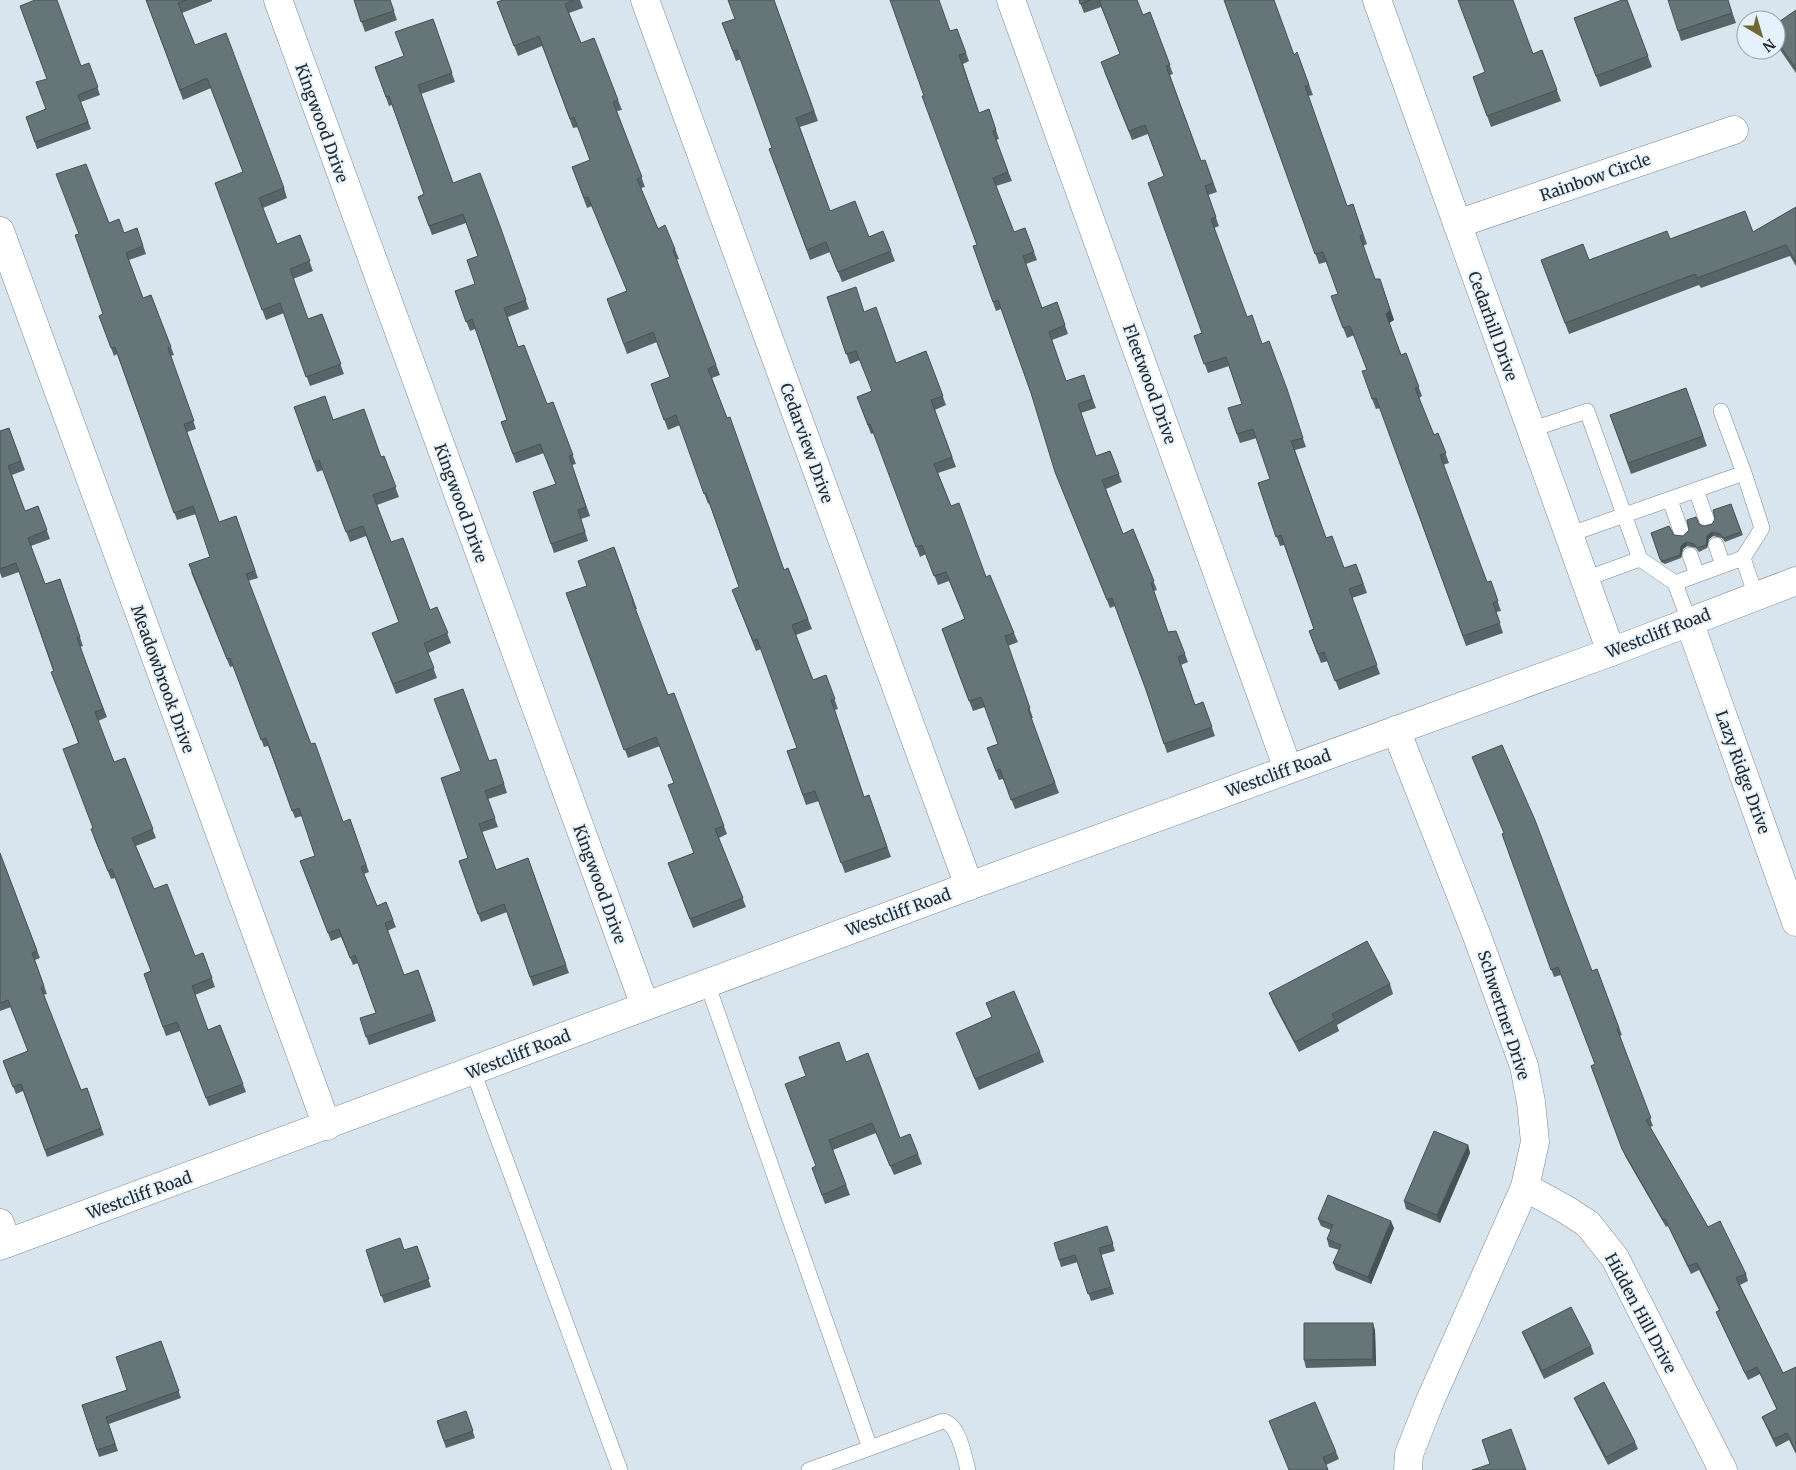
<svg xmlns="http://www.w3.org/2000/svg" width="1796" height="1470" viewBox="0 0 1796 1470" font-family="Merriweather,serif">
  <rect width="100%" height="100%" fill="#d8e5ee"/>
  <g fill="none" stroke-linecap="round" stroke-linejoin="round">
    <defs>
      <path id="lane" d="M1530,430L1587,411L1640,559L1585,579
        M1696,490L1707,521
        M1670,500L1681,531
        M1568,535L1744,473L1721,411
        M1716,545L1723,565
        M1690,555L1697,575
        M1743,558L1756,596
        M1640,559L1675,583L1689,621
        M1675,583L1743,558L1762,528L1744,473
        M707,983L870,1448L809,1470
        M473,1071L620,1470
        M870,1448L943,1421C959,1424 964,1456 968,1470"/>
      <path id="street" d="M278,0L645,1006
        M645,0L969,886
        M1011,0L1288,769
        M1377,0L1611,652
        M1457,224L1734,130
        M0,231L327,1126
        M1689,621L1796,922
        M1396,730L1477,936L1524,1066L1531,1102L1535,1142L1525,1187L1430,1401L1409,1454L1408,1470
        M1525,1187L1565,1209L1588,1224L1615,1258L1723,1470
        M0,1223L7,1243"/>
      <path id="secondary" d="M0,1246L969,886L1611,652L1796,581"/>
    </defs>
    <use href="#lane" stroke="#7c8790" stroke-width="16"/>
    <use href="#street" stroke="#7c8790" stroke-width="29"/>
    <use href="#secondary" stroke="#7c8790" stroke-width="29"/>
    <use href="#lane" stroke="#fff" stroke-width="15"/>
    <use href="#street" stroke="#fff" stroke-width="28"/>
    <use href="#secondary" stroke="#fff" stroke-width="28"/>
  </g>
  <path fill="#586567" d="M146,0H212V1L182,13L195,45L284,188L287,198L263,208L277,244L300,235L313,271L293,279L308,319L322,314L344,374L310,386L284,313L266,320L215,183L243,172L211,88L183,100Z
    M354,0H390L397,20L365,32Z
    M503,0H580L583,8L569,13L581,43L618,100L622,110L617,111L645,187L641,188L658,229L675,249L679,259L676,260L720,375L712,378L784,570L788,568L812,629L796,635L813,680L826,675L838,709L835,710L864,797L869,795L891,857L845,873L819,801L806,805L787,751L797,748L761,649L756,651L736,600L739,587L709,503L708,504L680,425L668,430L651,384L670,377L657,342L627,354L607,299L627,291L592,206L587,208L572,167L590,160L578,127L573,128L542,46L518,56L497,2Z
    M774,0L818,121L800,127L830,211L869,237L883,231L895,261L842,282L830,252L810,260L769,149L772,148L741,59L736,61L722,23L735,19Z
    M1079,0H1137L1143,15L1150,12L1173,74L1170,75L1201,161L1205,160L1217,192L1208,195L1219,226L1214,228L1247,317L1262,344L1269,341L1306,447L1295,450L1326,538L1344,568L1360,573L1367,593L1352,598L1380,674L1339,690L1328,661L1321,663L1309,631L1314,629L1284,545L1280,546L1258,483L1270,479L1257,438L1240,443L1228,408L1242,404L1229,366L1208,373L1194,336L1202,333L1164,176L1148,134L1132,140L1104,71L1120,54L1101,7L1084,13Z
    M1224,0L1294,55L1297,52L1313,95L1308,96L1347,206L1353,204L1367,244L1363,246L1375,279L1383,288L1394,320L1389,323L1401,355L1406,353L1422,396L1419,398L1434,435L1438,433L1449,463L1443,465L1487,582L1494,591L1501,611L1496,612L1503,633L1466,646L1380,408L1376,409L1372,399L1367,370L1354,335L1347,338L1335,306L1338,294L1326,262L1319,264Z
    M1627,0L1652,67L1600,87L1574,18Z
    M1728,0L1736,23L1681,41L1678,31Z
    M1796,10V73L1776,44V24Z
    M433,19L455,82L421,94L453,183L480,173L529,309L508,317L518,347L547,404L553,402L576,464L572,465L590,516L581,519L588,541L554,553L533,492L556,485L544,453L516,463L501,422L507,420L475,329L470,331L455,291L475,284L478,256L466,223L432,235L418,197L424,194L392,105L389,106L375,67L404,56Z
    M957,29L969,61L963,64L979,113L989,109L999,139L996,140L1012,181L996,186L1014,232L1025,228L1037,260L1026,264L1042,308L1057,302L1068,334L1052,340L1066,381L1084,375L1096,408L1081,413L1096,456L1110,451L1122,482L1106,489L1123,534L1133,529L1157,590L1154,591L1168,632L1176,631L1188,662L1181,665L1195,705L1203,702L1215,736L1167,753L1147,692L1115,606L1110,608L1059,481L1031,393L1001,309L996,311L973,246L977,245L924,96L950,31Z
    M1542,50L1561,101L1491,127L1473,77Z
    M89,63L100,95L81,102L91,129L37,149L26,117L46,109L81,66Z
    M1796,207V266L1790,256L1701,288L1699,285L1569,334L1541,260H1589L1670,239L1753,232Z
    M109,223L124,233L137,228L146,254L129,260L143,298L151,295L174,355L170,356L196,429L187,432L219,522L236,516L258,578L248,581L311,744L343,822L350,819L369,872L364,874L377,906L386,902L396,927L387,931L404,975L418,970L436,1021L369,1045L360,1018L376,1013L358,963L353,965L341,937L331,941L300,861L315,856L302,816L295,818L268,746L264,747L233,666L230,667L191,572L210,557L196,514L177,520L117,354L114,356L99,316L103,314Z
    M856,287L864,312L896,363L926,351L946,405L935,410L956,467L938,473L951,506L1014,633L1018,642L1008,646L1033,718H1031L1059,793L1015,809L1003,779L999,780L987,748L998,744L985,707L973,711L942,629L965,619L949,581L938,585L926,554L920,557L874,433L871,434L857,397L872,391L860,360L850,364L827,297Z
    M1686,388L1707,446L1631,474L1610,415Z
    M294,407L333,419L381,457L384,456L399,497L377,505L391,542L430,610L437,607L451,643L428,653L437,678L396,694L372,633L399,622L366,536L350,542L323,470L317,472Z
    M9,428L25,470L12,475L25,511L38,506L50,539L31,546L45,584L60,579L83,646L80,647L107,717L98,721L114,762L125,758L156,838L136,846L154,889L195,956L203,953L215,987L195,995L208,1030L220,1025L246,1092L209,1106L180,1031L166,1036L144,974L151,971L115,878L111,879L94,838L78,743L19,572L2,578L0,573V431Z
    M1731,504L1743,535L1725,542L1722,538L1713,536L1709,539L1707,548L1699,552L1696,548L1687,546L1683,549L1681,558L1665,564L1661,562L1651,533L1683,536L1699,524L1704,526L1712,524Z
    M614,547L637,609H635L668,695L724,826L727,834L719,838L746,907L693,928L668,863L694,853L674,783L660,746L628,758L566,593L587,586Z
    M496,759L507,793L488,799L498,827L482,832L496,870L528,858L569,973L533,986L507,912L481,922L459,861L468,858L489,761Z
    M1502,834L1592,971L1597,969L1622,1035L1620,1036L1653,1126L1650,1127L1708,1227L1746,1274L1748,1281L1740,1285L1783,1373L1796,1367V1454L1789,1440L1776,1447L1765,1424L1762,1417L1777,1410L1760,1374L1748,1380L1719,1319L1716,1312L1719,1310L1699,1270L1691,1274L1668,1226L1666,1227L1625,1156L1591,1066L1595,1064L1561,975L1554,977Z
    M0,853L40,958L35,960L47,994L43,995L81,1090L87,1088L104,1135L47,1157L23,1091L16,1094L3,1061L28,1051L11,1007L0,1011Z
    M1390,984L1393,994L1337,1025L1339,1031L1299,1052L1273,1003L1269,993Z
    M986,1003L1040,1052L1044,1062L979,1090L956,1033L992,1017Z
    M846,1062L900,1138L918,1154L922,1164L894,1175L876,1133L833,1150L850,1195L825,1204L812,1168L816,1166Z
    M1468,1145L1470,1153L1440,1223L1406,1209L1404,1201Z
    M1318,1219L1394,1228L1371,1284L1336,1270L1333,1263L1339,1250L1329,1247L1327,1239L1331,1230L1321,1226Z
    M1107,1226L1115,1251L1101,1255L1114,1294L1091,1301L1078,1262L1061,1267L1059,1260Z
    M417,1246L431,1287L384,1303L366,1250H404Z
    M1375,1330L1376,1366L1306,1368L1304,1360Z
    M1522,1332L1591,1346L1594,1354L1544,1379L1525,1339Z
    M161,1341L181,1398L109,1424L118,1451L99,1457L82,1405L127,1390Z
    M1574,1398L1635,1442L1638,1449L1608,1465L1577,1405Z
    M466,1411L475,1438L446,1448L437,1421Z
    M1336,1452L1339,1459L1326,1465L1289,1470Z"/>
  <path fill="#475254" d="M1380,279L1394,320L1389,323L1386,314Z
    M1712,532L1713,536L1709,539L1707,548L1706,545L1707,536Z
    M1686,542L1687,546L1683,549L1681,558L1680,555L1681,546Z
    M1468,1145L1470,1153L1440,1223L1437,1215Z
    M1391,1221L1394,1228L1371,1284L1368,1277Z
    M1373,1323L1375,1330L1376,1366L1373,1359Z"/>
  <path fill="#667578" stroke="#475254" d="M35,0H57L81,66L89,63L98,87L78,95L88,122L35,142L26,117L46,109L36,82L47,79L20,6Z
    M146,0H187L178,3L195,45L226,33L284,188L259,198L277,244L300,235L310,261L290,269L308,319L322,314L341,364L306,377L280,303L262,310L215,183L243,172L207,78L180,90Z
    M354,0H390L394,11L361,22Z
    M503,0H574L565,4L581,43L594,38L618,100L613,102L642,177L637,179L658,229L665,225L675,249L673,250L716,365L708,369L727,418L730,417L784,570L788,568L808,619L792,625L813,680L826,675L835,699L831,700L864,797L869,795L887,847L841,863L815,791L803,795L787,751L797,748L757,639L753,641L732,590L739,587L706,493L704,494L676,415L664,420L651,384L670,377L653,332L624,344L607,299L627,291L588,197L584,198L572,167L590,160L574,117L570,119L539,36L514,46L497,2Z
    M728,0H774L814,111L796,118L830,211L855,201L869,237L883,231L891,251L838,272L826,242L807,250L769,149L772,148L737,50L733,51L722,23L735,19Z
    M890,0H939L950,31L957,29L966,53L959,55L979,113L989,109L996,130L993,131L1008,172L993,178L1014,232L1025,228L1034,252L1023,256L1042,308L1057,302L1065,325L1049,332L1066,381L1084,375L1092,399L1078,404L1096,456L1110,451L1119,474L1102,480L1123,534L1133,529L1154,581L1151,583L1168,632L1176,631L1185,654L1178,657L1195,705L1203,702L1212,727L1164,744L1146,690L1112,598L1107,600L1055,472L1031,393L998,300L993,302L973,246L977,245L922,96H924Z
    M1079,0H1091L1080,4Z
    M1099,0H1137L1143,15L1150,12L1170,65L1166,66L1201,161L1205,160L1213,183L1205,186L1216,217L1211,219L1247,317L1252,315L1262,344L1269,341L1287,389L1303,438L1291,441L1326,538L1332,536L1344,568L1356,564L1363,584L1349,589L1377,665L1335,681L1324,652L1318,654L1309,631L1314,629L1281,535L1276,537L1258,483L1270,479L1253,429L1237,434L1228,408L1242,404L1226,357L1204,364L1194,336L1202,333L1148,183L1164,176L1145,125L1129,131L1101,62L1120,54Z
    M1224,0H1274L1294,55L1297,52L1309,85L1305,86L1347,206L1353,204L1363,235L1360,236L1375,279H1380L1390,310L1386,314L1401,355L1406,353L1419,387L1415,388L1434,435L1438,433L1446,453L1440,455L1487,582L1491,581L1498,601L1493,603L1500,623L1463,636L1376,398L1372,399L1362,371L1367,370L1350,326L1343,328L1331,296L1338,294L1323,252L1315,254Z
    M1458,0H1513L1533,54L1542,50L1557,90L1487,116L1473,77L1485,72Z
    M1622,0H1627L1648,56L1596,76L1574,18Z
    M1668,0H1728L1732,13L1678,31Z
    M1796,10V69L1776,40V24Z
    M433,19L452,73L418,85L453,183L480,173L500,226L526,300L504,308L518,347L524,345L547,404L553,402L573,455L569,456L586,507L578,510L585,532L551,544L533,492L556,484L540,444L513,454L501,422L507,420L472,319L466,322L455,291L475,284L467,260L478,256L463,214L429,226L418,197L424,194L389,96L386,97L375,67L404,56L395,32Z
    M86,164L109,223L119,219L124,233L137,228L143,246L126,253L143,298L151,295L171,347L168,348L194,421L184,424L219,522L236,516L255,571L246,574L311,744L315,743L343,822L350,819L366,865L361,867L377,906L386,902L393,920L385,923L404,975L418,970L433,1013L366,1037L360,1018L376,1013L355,955L350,958L339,929L328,933L300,861L315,856L299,808L292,811L266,738L261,740L230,658L227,659L189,564L210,557L193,506L174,513L115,347L111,348L99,316L103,314L75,235L79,234L56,174Z
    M1796,207V262L1786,245L1697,278L1695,274L1565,323L1541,260L1583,244L1589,260L1667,231L1670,239L1745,211L1753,232Z
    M856,287L864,312L876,307L896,363L926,351L943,396L931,400L952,457L934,464L951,506L959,503L986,577L990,575L1014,633L1005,636L1030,708L1028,709L1055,783L1011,800L1000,769L996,771L987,748L998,744L981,697L969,701L942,629L965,619L946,572L934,576L922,545L916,547L870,424L868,425L857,397L872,391L856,351L846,354L827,297Z
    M1686,388L1703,436L1628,463L1610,415Z
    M325,396L333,420L364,409L381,457L384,456L396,487L373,495L391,542L403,538L430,610L437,607L448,633L424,643L434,668L393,684L372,633L399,622L363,526L346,532L319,460L314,462L294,407Z
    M9,428L21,461L8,466L25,511L38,506L47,530L28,538L45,584L60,579L80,637L77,638L103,709L95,712L114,762L125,758L153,829L132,838L154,889L167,884L195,956L203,953L212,978L192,986L208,1030L220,1025L243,1084L206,1098L177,1022L163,1027L144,974L151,971L112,869L108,871L91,829L93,828L63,749L79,743L51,672L54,671L16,563L0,569V431Z
    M1731,504L1741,532L1724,538L1720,534L1712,532L1707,536L1706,545L1697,548L1694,544L1686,542L1681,546L1680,555L1663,561L1660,559L1651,533L1669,526L1674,535L1683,536L1689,530L1687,520L1696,517L1699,524L1704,526L1712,524L1715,519L1713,510Z
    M614,547L633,600H632L668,695L674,693L724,826L715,829L743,898L690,919L668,863L694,853L668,785L674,783L656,737L624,750L566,593L587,586L578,561Z
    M463,689L489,761L496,759L504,784L485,791L495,818L479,824L496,870L528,858L566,965L530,977L504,904L478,914L459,861L468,858L441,778L461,771L434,699Z
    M1502,745L1535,820L1592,971L1597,969L1619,1028L1617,1029L1651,1118L1646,1120L1708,1227L1720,1221L1746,1274L1736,1278L1783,1373L1796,1367V1452L1787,1433L1774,1439L1762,1417L1777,1409L1757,1367L1745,1373L1716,1312L1720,1310L1697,1263L1688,1266L1665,1219L1663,1220L1622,1149L1591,1066L1595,1064L1558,967L1551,970L1502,834L1504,833L1472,757Z
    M0,853L37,951L32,953L44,986L41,988L81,1090L87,1088L101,1128L45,1150L21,1084L13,1087L3,1061L28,1051L8,1000L0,1003Z
    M1367,941L1390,984L1332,1014L1335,1020L1295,1042L1269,993Z
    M1014,991L1040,1052L975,1079L956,1033L992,1017L986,1003Z
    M839,1042L846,1062L868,1053L900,1138L910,1134L918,1154L890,1166L872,1123L829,1140L846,1185L822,1195L812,1168L816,1166L785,1084L806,1076L799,1057Z
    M1434,1131L1468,1145L1437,1215L1404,1201Z
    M1328,1195L1391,1221L1368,1277L1333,1263L1341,1245L1327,1239L1333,1225L1318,1219Z
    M1107,1226L1113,1244L1099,1248L1111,1287L1088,1294L1075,1255L1059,1260L1054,1243Z
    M400,1238L404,1250L417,1246L429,1279L381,1296L366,1250Z
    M1571,1307L1591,1346L1542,1371L1522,1332Z
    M1304,1323H1373V1359L1304,1360Z
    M161,1341L179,1391L106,1417L115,1444L97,1450L82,1405L127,1390L116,1357Z
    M1604,1382L1635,1442L1606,1457L1574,1398Z
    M1315,1402L1336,1452L1323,1457L1328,1470H1289L1269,1421Z
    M466,1411L473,1431L444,1441L437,1421Z
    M1511,1429L1526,1470H1472L1490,1464L1482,1440Z"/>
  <g text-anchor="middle" stroke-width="4" stroke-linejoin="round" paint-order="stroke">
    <g font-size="16" fill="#23282b" stroke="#e5f2fc">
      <text transform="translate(322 123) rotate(70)" y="6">Kingwood Drive</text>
      <text transform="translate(1595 177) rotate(-19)" y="6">Rainbow Circle</text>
      <text transform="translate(1493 326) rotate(70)" y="6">Cedarhill Drive</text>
      <text transform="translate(1150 384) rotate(70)" y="6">Fleetwood Drive</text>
      <text transform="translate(807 443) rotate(70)" y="6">Cedarview Drive</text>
      <text transform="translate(461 503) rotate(70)" y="6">Kingwood Drive</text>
      <text transform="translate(1658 633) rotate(-21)" y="6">Westcliff Road</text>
      <text transform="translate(163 679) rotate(70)" y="6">Meadowbrook Drive</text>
      <text transform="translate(1743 772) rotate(70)" y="6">Lazy Ridge Drive</text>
      <text transform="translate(1278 773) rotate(-20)" y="6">Westcliff Road</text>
      <text transform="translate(600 884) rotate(70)" y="6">Kingwood Drive</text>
      <text transform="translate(898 912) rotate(-20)" y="6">Westcliff Road</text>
      <text transform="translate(1504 1015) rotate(72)" y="6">Schwertner Drive</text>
      <text transform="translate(518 1054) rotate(-21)" y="6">Westcliff Road</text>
      <text transform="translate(139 1195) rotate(-20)" y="6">Westcliff Road</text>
      <text transform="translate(1641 1313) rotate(62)" y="6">Hidden Hill Drive</text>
    </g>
  </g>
  <g transform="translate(1761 35) rotate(142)"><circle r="24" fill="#e5f2fc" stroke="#97a1a8"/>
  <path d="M0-4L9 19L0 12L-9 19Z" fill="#726633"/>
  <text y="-8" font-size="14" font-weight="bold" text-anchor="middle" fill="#23282b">N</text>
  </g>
</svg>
